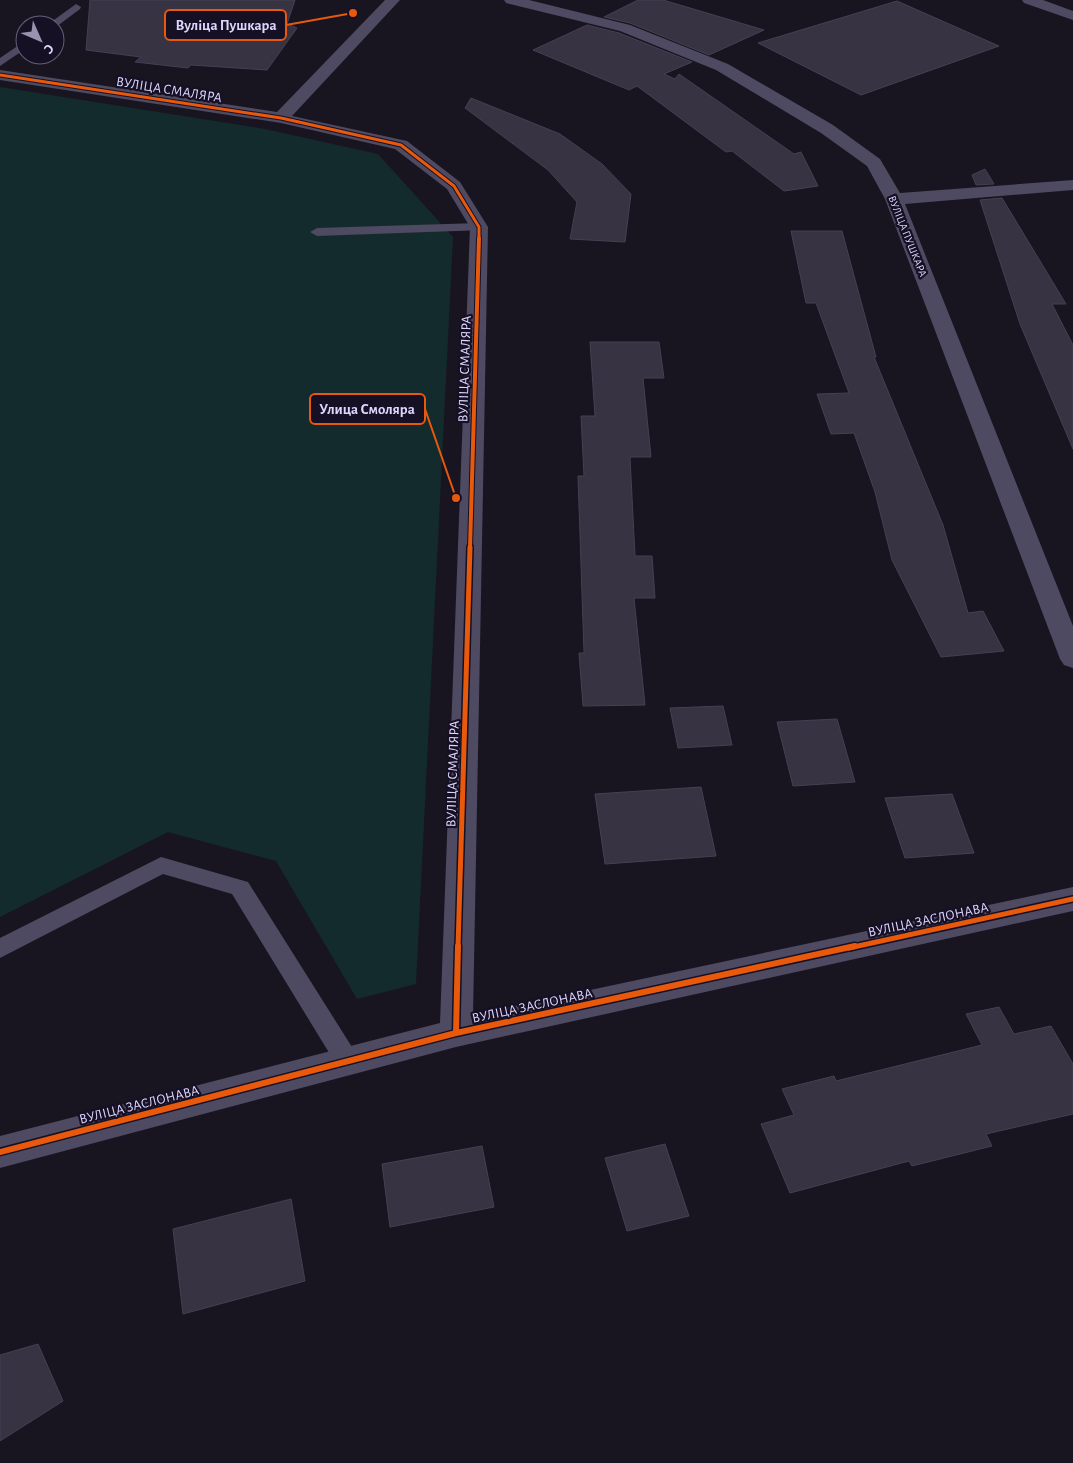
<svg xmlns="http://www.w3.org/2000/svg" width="1073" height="1463" viewBox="0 0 1073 1463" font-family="'Alegreya Sans',sans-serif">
  <rect width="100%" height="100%" fill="#181520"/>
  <path fill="#142b2d" d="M0,87L265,129L378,154L453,237L416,984L357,999L276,861L168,832L0,917Z"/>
  <path fill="#373342" stroke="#454053" d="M90,0H295L287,24L297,28L267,70L191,65L188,68L135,62L141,57L86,50Z
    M638,0H663L764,30L709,55L630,23L604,17Z
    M897,1L999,46L861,95L758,43Z
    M587,25L619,33L692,62L664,74L675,79L679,74L794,154L801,152L818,186L784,191L732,151L726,152L637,86L629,90L533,50Z
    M471,98L560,134L602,164L631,194L625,242L570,239L577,202L548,170L465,108Z
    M985,169L994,184L976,185L972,175Z
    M1002,198L1066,304H1052L1073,345V449L1020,324L980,200Z
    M791,231H842L876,357H874L943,525L968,613L983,611L1004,651L941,657L892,560L875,492L854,433L831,434L817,394L849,393L816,303H806Z
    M590,342H659L664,378H643L651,457H630L635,556H652L655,598H634L645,705L583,706L579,653H584L578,476H584L581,416H595Z
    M723,706L732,745L678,748L670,708Z
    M837,719L855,782L793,786L777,722Z
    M701,787L716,856L605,864L595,794Z
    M952,794L974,853L905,858L885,798Z
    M999,1007L1014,1034L1051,1026L1073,1064V1114L986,1134L992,1146L912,1166L909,1161L790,1193L761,1124L794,1115L782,1089L834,1076L836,1081L982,1045L966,1014Z
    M665,1144L689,1216L627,1231L605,1158Z
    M482,1146L494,1207L390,1227L382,1164Z
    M291,1199L305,1281L183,1314L173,1229Z
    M38,1344L63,1401L0,1441V1355Z"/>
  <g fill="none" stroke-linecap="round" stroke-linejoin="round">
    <path fill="#4e4a61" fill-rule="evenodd" d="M76,4L81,7L80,9L56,27L55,25H47Z
      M25,41V49L0,66V58Z
      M479,223L486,227L484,230L317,236L310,232L317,228Z
      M161,857L248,882L357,1055L360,1062L357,1069L348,1073L339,1069L232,894L163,874L0,958V938Z"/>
    <path fill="#4e4a61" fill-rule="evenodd" d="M385,0H400L292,116L407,141L460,182L488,227L473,1015L1073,887V911L456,1047L0,1168V1136L440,1023L470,227L447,189L395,149L281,123L0,80V70L277,112Z
      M504,0H529L630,25L728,64L833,125L880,159L900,193L1073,180V190L905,204L1073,626V668L1064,665L1060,659L885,199L867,166L821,133L716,70L620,31L506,3Z
      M1022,0H1043L1073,11V20L1024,3Z"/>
    <defs>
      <path id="cycleway-far3" d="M0,75L281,118L401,145L454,186L479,227V240"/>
      <path id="cycleway-far2" d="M470,548L479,238"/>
      <path id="cycleway-far1" d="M458,948L470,547
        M849,948L1073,899"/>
      <path id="cycleway" d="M456,1033L458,946
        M0,1152L456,1033L855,946"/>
    </defs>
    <use href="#cycleway-far3" stroke="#161025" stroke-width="5"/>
    <use href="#cycleway-far2" stroke="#161025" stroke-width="6"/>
    <use href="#cycleway-far1" stroke="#161025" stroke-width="8"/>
    <use href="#cycleway" stroke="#161025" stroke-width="9"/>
    <use href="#cycleway-far3" stroke="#e8590c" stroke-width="3"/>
    <use href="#cycleway-far2" stroke="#e8590c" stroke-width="4"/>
    <use href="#cycleway-far1" stroke="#e8590c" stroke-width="5"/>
    <use href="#cycleway" stroke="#e8590c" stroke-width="6"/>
  </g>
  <g text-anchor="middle" stroke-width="4.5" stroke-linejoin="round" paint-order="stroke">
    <g font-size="11" fill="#ded6fd" stroke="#161025">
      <text transform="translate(908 236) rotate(68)" y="4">ВУЛІЦА ПУШКАРА</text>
    </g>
    <g font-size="14" fill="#ded6fd" stroke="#161025">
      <text transform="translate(169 89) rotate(9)" y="5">ВУЛІЦА СМАЛЯРА</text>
      <text transform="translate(464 369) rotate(-88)" y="5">ВУЛІЦА СМАЛЯРА</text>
      <text transform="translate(452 774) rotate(-88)" y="5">ВУЛІЦА СМАЛЯРА</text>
      <text transform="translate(928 919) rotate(-12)" y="5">ВУЛІЦА ЗАСЛОНАВА</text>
      <text transform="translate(532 1005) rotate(-12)" y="5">ВУЛІЦА ЗАСЛОНАВА</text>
      <text transform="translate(139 1104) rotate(-14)" y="5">ВУЛІЦА ЗАСЛОНАВА</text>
    </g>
  </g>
  <path fill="none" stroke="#e8590c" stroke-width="2" d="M353 13L286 25M456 498L425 409"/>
  <g fill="#e8590c" stroke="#161025" stroke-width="2">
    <circle cx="353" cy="13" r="5"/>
    <circle cx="456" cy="498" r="5"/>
  </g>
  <g fill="#161025" stroke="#e8590c" stroke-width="2">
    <rect x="165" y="10" width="121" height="30" rx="5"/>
    <rect x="310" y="394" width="115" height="30" rx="5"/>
  </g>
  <g font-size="15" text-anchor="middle" font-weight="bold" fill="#ded6fd">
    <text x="226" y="30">Вуліца Пушкара</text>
    <text x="367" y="414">Улица Смоляра</text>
  </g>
  <g transform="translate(40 40) rotate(135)"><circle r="24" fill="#161025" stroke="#665f7b"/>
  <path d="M0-4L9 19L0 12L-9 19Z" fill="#9992b0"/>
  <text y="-8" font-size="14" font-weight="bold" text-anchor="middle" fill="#ded6fd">С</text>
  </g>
</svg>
